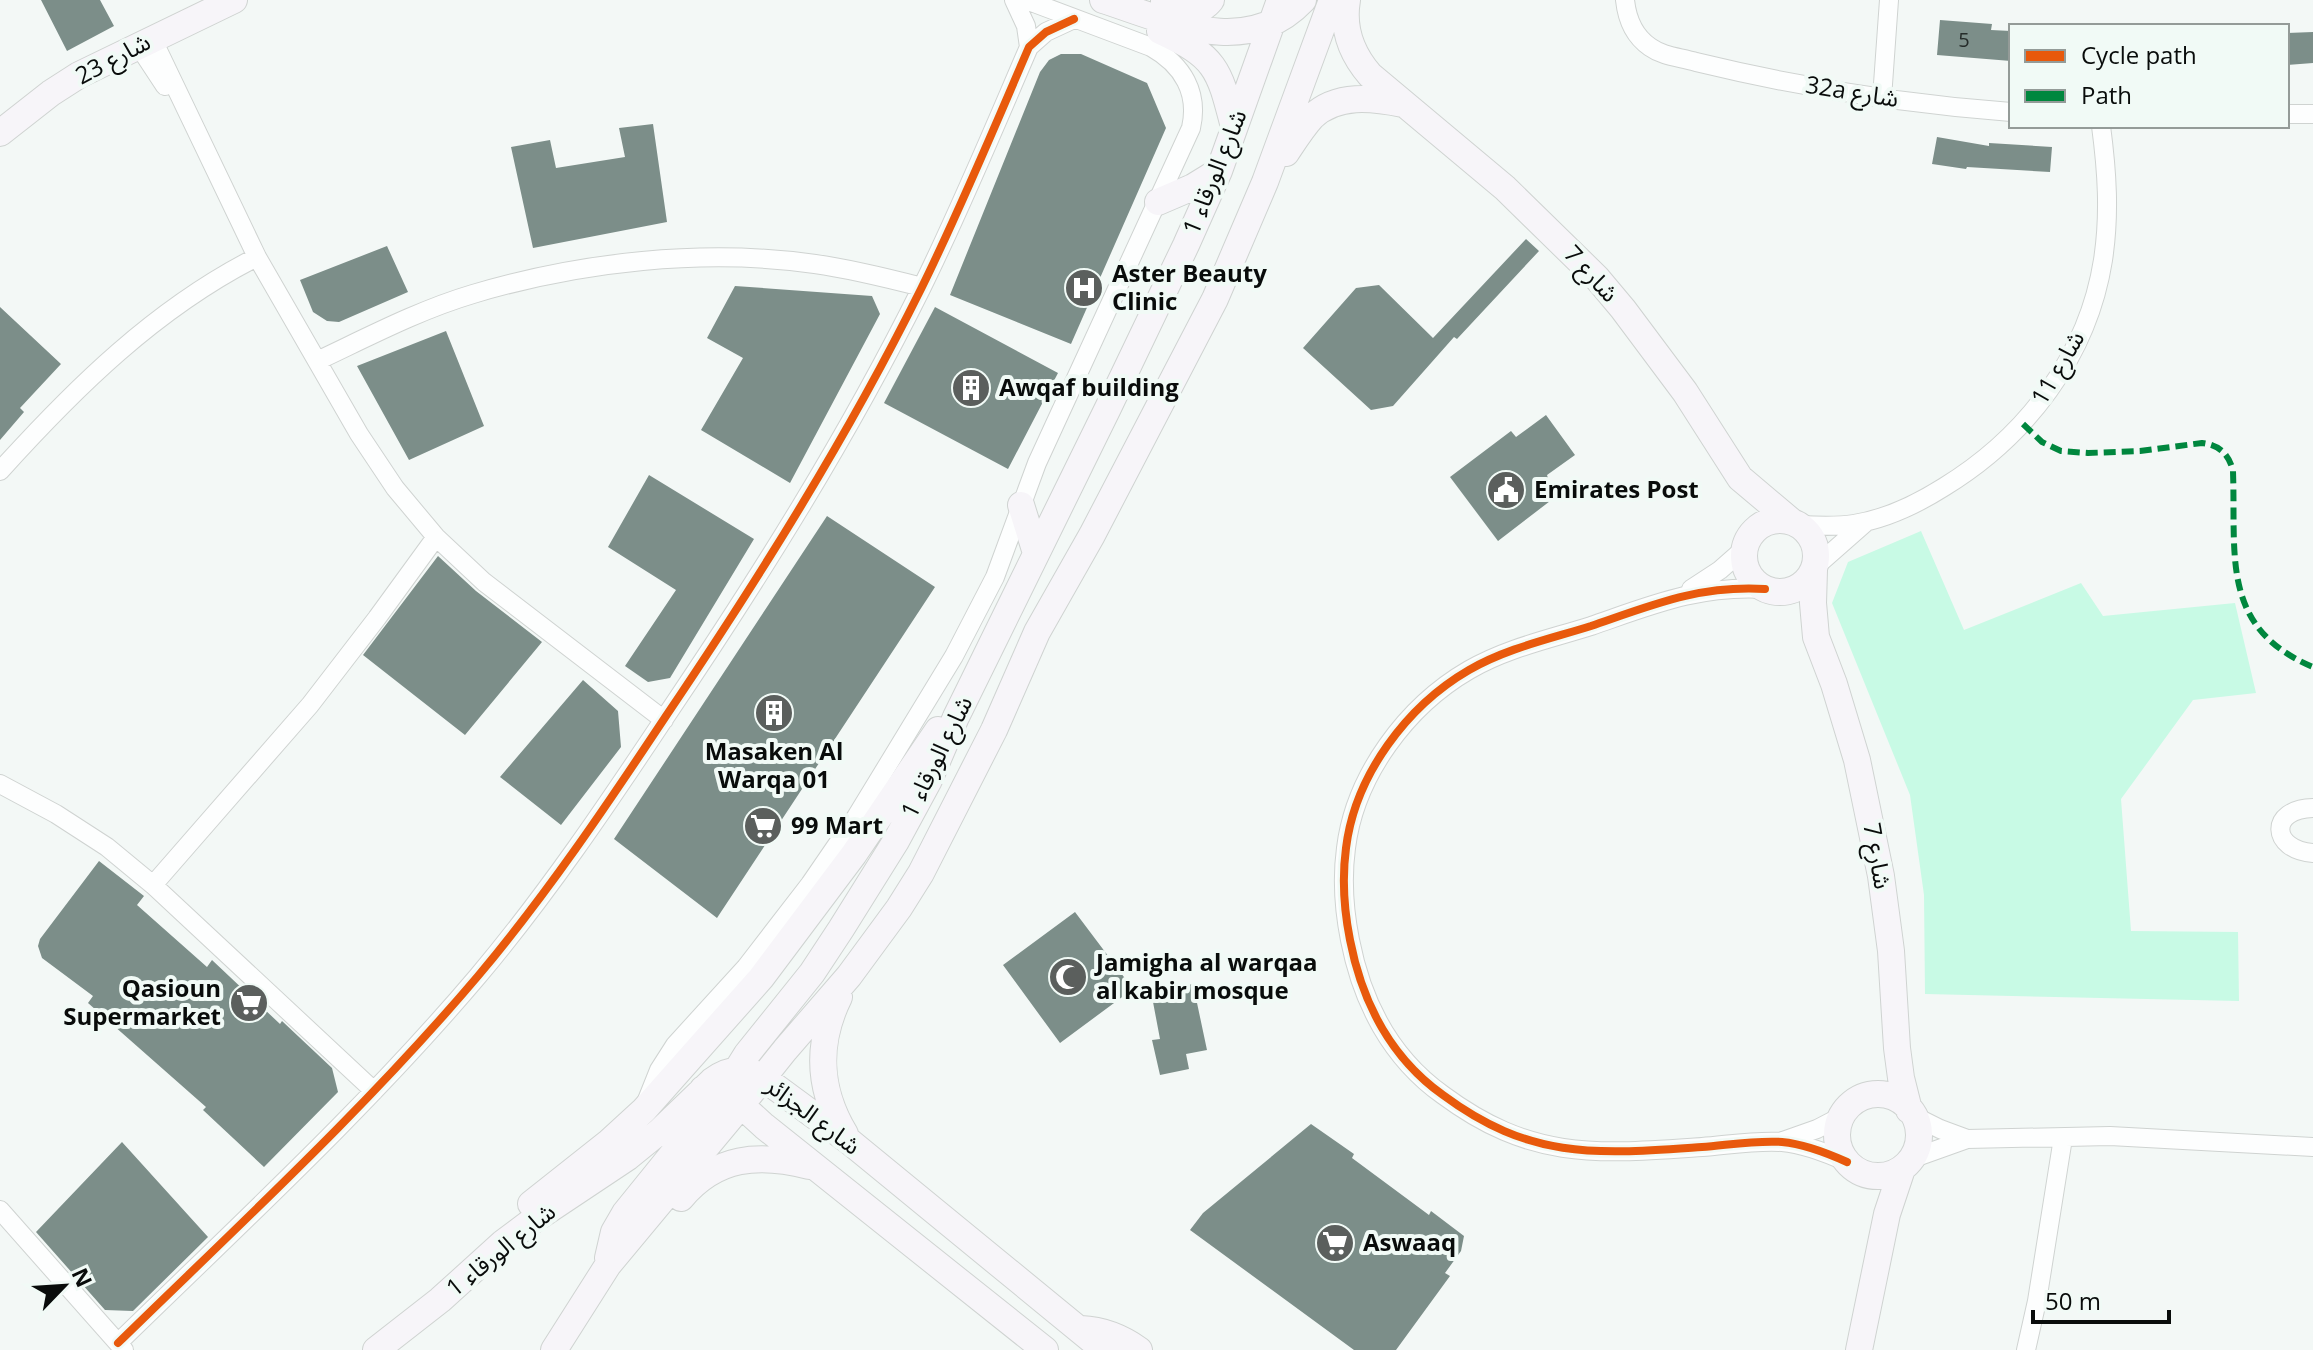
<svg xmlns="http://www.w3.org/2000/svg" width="2313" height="1350" viewBox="0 0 2313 1350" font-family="'Open Sans','Noto Sans Arabic',sans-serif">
  <rect width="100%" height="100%" fill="#f3f8f6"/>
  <path fill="#c8fae5" d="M1921,531L1964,630L2081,583L2103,616L2235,603L2256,693L2193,700L2121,799L2131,931L2238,932L2239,1001L1925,994L1924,895L1910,795L1832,603L1848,562Z"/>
  <path fill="#7c8e89" d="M41,0H100L114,26L67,51Z
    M1940,20L1992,24L1991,30L2011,31V61L1937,55Z
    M2313,32V63L2287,65V33Z
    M1061,54H1081L1147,83L1166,128L1071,344L950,295L1040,72L1049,60Z
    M653,124L667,222L533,248L511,147L550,140L556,168L625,157L619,128Z
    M1937,137L1989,146V143L2052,147L2050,172L1967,167L1966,169L1932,164Z
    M1526,239L1539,251L1457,339L1454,337L1393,406L1371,410L1303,348L1356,288L1379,285L1433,338Z
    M387,246L408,292L339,322L327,321L313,312L300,280Z
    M735,286L872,296L880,314L790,483L701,430L743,358L707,338Z
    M0,307L61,364L20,408L24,412L0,440Z
    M935,307L1058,373L1008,469L884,403Z
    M446,331L484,426L409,460L357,366Z
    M1546,415L1575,455L1547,475L1554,498L1498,541L1450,477L1511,431L1516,437Z
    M649,475L754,539L670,678L648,682L625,666L676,590L608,547Z
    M827,516L935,587L717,918L614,839Z
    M438,556L476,591L542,642L465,735L363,655Z
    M583,680L618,711L621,747L561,825L500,777Z
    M99,861L144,896L137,905L207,967L212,960L280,1024L282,1021L332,1068L338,1092L264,1167L203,1110L206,1107L88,1003L93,996L42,958L38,946L40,939Z
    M1075,912L1133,989L1060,1043L1003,965Z
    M1193,984L1207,1050L1186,1054L1189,1069L1160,1075L1152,1040L1160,1039L1153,1002L1171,999L1169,989Z
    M1311,1124L1354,1154L1352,1158L1429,1215L1431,1211L1464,1236L1461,1251L1445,1273L1450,1276L1396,1350H1354L1190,1230L1203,1213Z
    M122,1142L208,1237L133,1311L105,1310L36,1232Z"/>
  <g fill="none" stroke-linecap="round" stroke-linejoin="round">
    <defs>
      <path id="street" d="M1014,0L1026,26L1029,47
        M1625,0C1627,19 1634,36 1650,47C1664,57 1680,57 1696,62C1799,87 1905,104 2011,112
        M152,38L257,257L359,434L395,488L436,537L484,582L664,720
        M138,45L165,86
        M1882,98L1889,0
        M2287,114H2313
        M317,361C368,337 419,310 473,294C580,262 704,248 815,264C851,269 887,278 922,287
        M0,471C75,388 156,308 257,257
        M1800,525C1818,526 1836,527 1854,524C1886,519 1917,504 1944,487C2026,437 2088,356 2103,260C2110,214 2107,171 2101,126
        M1815,567L1865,523
        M1691,589L1720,570L1745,548
        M1765,589C1699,585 1652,605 1591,626C1550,639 1507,648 1469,670C1407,706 1355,775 1346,848C1342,878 1344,910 1350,940C1362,1002 1391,1058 1443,1095C1532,1161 1598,1154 1702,1147C1728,1145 1757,1140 1782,1142C1805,1144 1827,1153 1847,1162
        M0,784L56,814L107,847L153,885L374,1091
        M2313,808C2268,809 2271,850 2313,853
        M153,885L310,705L377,618L436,537
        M647,1100L659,1070L675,1045L746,967L810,884L856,817L954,656L995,577L1037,463L1191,128C1199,93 1183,65 1151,47L1026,0
        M1914,1116L1940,1129L1967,1139
        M1783,1141L1817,1129L1842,1116
        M1911,1159L1967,1139L2110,1136L2313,1147
        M0,1210L124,1350
        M118,1343C241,1223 367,1107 478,976C547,894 607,805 666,716C759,578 847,438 921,289C960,210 994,128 1029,47L1046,32L1074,19
        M2026,1350L2037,1301L2063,1138"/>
      <path id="secondary" d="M1103,0C1169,21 1246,60 1303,0
        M1347,0C1342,29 1351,53 1370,75L1505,188L1597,278L1623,309L1685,392L1740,478L1791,521
        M1164,1C1181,6 1198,17 1211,0
        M1160,31C1217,57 1219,69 1234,127
        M0,133L51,93L79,75L234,0
        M1286,153C1294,141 1302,128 1312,117C1337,93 1373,98 1403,104
        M1158,202L1193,187L1219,171
        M1021,505L1036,553
        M1744 556a36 36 0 1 1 72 0a36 36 0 1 1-72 0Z
        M1814,570L1813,603L1816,637L1834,684L1857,760L1881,876L1891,951L1897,1048L1901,1078L1909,1110
        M839,997C816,1044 818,1089 845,1134
        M1837 1135a41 41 0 1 1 82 0a41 41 0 1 1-82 0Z
        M681,1198C716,1156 759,1153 809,1166
        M531,1204L608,1143L644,1110L761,978L854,854L938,730
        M608,1258L614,1232L625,1213L714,1103L711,1092L703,1089
        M1081,1329C1103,1330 1121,1337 1139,1350
        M376,1350L440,1300L503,1243L535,1219L628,1157L660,1131L712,1081C728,1069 744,1067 762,1077L849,1141L1104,1350
        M554,1350L608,1265L741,1105L785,1050L849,976L899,908L921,873L994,730L1037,632L1092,535L1215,299L1265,182L1332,0
        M1045,1350L764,1126L741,1105L735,1088L737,1070L747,1054L812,973L841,929L896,841L929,780L956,717L1108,408L1186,245L1219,171L1280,0
        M1859,1350L1887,1214L1902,1169"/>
    </defs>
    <use href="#street" stroke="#cfd3d1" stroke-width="20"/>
    <use href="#secondary" stroke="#cfd3d1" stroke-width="28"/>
    <use href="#street" stroke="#fdfefe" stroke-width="18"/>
    <use href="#secondary" stroke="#f7f5f9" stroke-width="26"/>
    <path stroke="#00873e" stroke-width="6" stroke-dasharray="12 6" stroke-linecap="butt" d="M2023,424L2042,442L2061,451L2088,453L2140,451L2202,443C2219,445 2229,454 2233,471C2236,556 2220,628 2313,667"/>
    <defs>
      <path id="cycleway" d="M1765,589C1699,585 1652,605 1591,626C1550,639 1507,648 1469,670C1407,706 1355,775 1346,848C1342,878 1344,910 1350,940C1362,1002 1391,1058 1443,1095C1532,1161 1598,1154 1702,1147C1728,1145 1757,1140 1782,1142C1805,1144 1827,1153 1847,1162
        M118,1343C241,1223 367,1107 478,976C547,894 607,805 666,716C759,578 847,438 921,289C960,210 994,128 1029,47L1046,32L1074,19"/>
    </defs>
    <use href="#cycleway" stroke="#f1faf6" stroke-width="13"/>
    <use href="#cycleway" stroke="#e8590c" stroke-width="8"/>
  </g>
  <defs>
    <symbol id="hospital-disc" viewBox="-11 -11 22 22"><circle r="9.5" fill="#5b5f5d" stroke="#f1faf6"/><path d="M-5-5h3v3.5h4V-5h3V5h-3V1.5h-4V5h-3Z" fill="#fff"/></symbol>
    <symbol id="building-disc" viewBox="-11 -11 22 22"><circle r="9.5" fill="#5b5f5d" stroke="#f1faf6"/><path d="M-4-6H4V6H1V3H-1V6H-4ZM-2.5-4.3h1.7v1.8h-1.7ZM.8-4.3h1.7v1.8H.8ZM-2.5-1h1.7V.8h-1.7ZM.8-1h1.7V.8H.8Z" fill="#fff"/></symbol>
    <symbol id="civic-disc" viewBox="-11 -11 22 22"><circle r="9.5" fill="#5b5f5d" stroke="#f1faf6"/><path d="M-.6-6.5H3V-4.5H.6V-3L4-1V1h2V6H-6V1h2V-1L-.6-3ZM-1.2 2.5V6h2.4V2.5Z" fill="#fff"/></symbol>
    <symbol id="supermarket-disc" viewBox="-11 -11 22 22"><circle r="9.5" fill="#5b5f5d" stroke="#f1faf6"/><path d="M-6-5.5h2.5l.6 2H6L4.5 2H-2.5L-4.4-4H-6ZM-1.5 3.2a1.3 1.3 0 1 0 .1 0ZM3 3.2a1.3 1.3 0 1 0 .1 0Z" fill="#fff"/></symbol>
    <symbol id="mosque-disc" viewBox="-11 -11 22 22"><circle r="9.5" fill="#5b5f5d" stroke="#f1faf6"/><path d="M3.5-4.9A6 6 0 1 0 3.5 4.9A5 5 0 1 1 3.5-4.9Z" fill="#fff"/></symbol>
  </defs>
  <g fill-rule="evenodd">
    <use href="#hospital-disc" x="1062" y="266" width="44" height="44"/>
    <use href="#building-disc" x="949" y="366" width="44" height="44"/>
    <use href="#civic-disc" x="1484" y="468" width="44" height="44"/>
    <use href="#building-disc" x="752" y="691" width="44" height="44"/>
    <use href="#supermarket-disc" x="741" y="804" width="44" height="44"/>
    <use href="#mosque-disc" x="1046" y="955" width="44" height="44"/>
    <use href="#supermarket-disc" x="227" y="981" width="44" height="44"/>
    <use href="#supermarket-disc" x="1313" y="1221" width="44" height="44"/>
  </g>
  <g text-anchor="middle" stroke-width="8" stroke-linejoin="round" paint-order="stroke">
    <g font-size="20" fill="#262c2a">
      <text x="1964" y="47">5</text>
    </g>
    <g font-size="24" fill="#090c0b" stroke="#f1faf6">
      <text transform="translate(113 59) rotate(-28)" y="8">شارع 23</text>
      <text transform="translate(1852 92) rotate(9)" y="8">32a شارع</text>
      <text transform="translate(1215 172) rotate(-68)" y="8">شارع الورقاء 1</text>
      <text transform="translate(1591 274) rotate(47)" y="8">شارع 7</text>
      <text transform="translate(2058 368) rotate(-60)" y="8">شارع 11</text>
      <text transform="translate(937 757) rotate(-64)" y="8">شارع الورقاء 1</text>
      <text transform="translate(1877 856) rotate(80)" y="8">شارع 7</text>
      <text transform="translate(813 1116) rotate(37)" y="8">شارع الجزائر</text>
      <text transform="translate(501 1250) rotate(-39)" y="8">شارع الورقاء 1</text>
    </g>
    <g font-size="24" font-weight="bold" fill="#090c0b" stroke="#f1faf6" text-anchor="start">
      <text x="1112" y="282">Aster Beauty<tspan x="1112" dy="28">Clinic</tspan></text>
      <text x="999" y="396">Awqaf building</text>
      <text x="1534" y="498">Emirates Post</text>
      <text x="774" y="760" text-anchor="middle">Masaken Al<tspan x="774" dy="28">Warqa 01</tspan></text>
      <text x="791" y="834">99 Mart</text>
      <text x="1096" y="971">Jamigha al warqaa<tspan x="1096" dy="28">al kabir mosque</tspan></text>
      <text x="221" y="997" text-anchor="end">Qasioun<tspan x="221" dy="28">Supermarket</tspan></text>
      <text x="1363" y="1251">Aswaaq</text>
    </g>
  </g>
  <rect x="2009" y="24" width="280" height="104" fill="#f1faf6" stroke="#949b98" stroke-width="2"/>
  <rect x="2025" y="50" width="40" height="12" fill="#e8590c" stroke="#949b98" stroke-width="2"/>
  <text x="2081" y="64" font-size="24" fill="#090c0b">Cycle path</text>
  <rect x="2025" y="90" width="40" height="12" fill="#00873e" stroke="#949b98" stroke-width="2"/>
  <text x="2081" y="104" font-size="24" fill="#090c0b">Path</text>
  <g transform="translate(64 1286) rotate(65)" stroke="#f1faf6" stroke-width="6" paint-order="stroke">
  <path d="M0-6L14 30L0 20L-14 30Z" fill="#090c0b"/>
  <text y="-12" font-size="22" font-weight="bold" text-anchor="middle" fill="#090c0b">N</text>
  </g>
  <path d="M2033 1310v12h136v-12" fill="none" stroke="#090c0b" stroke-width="4"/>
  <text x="2045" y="1310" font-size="24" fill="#090c0b" stroke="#f1faf6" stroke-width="6" paint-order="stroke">50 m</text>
</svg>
